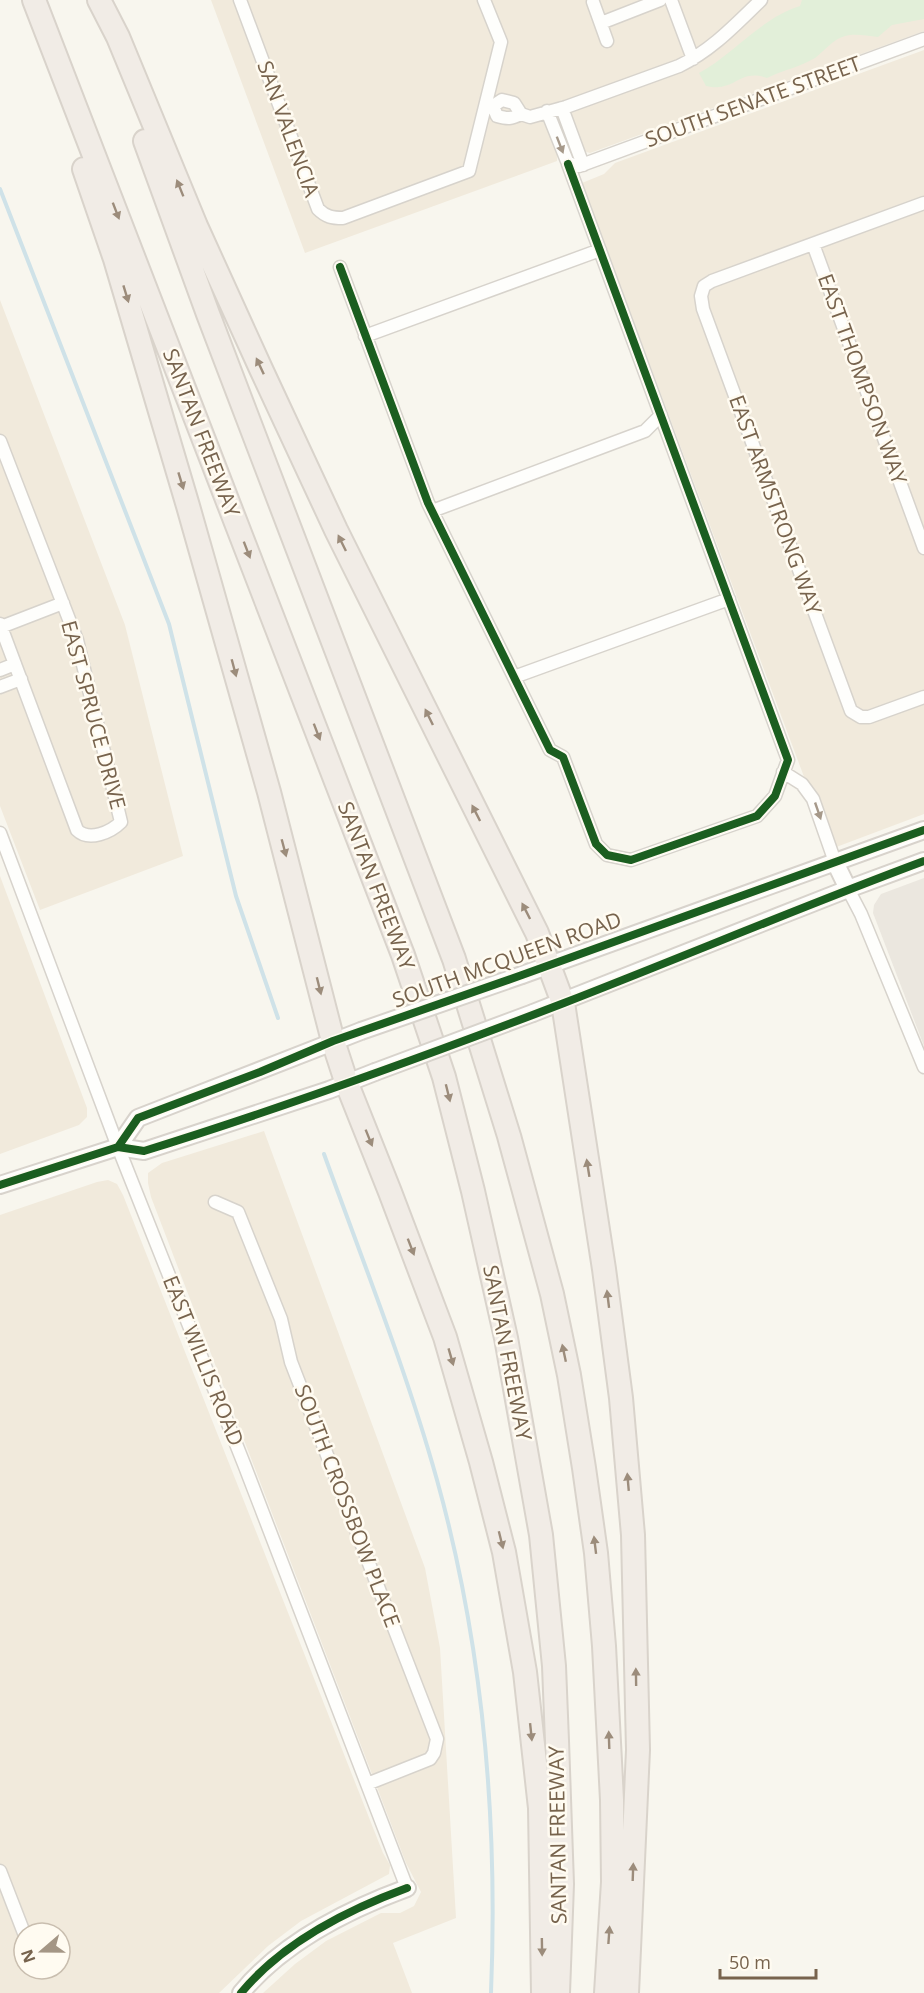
<svg xmlns="http://www.w3.org/2000/svg" width="924" height="1993" viewBox="0 0 924 1993" font-family="'Open Sans',sans-serif">
  <rect width="100%" height="100%" fill="#f8f6ee"/>
  <path fill="#f1eadc" fill-rule="evenodd" d="M211,0H924V31L590,153L583,151L578,145L561,99L557,161L305,253Z
    M924,50V814L831,849L582,183L604,174L615,163Z
    M0,300L125,625L183,856L40,910L0,806Z
    M0,876L87,1108V1117L79,1125L0,1154Z
    M264,1131L425,1568L440,1648L456,1918L393,1943L412,1993H263L295,1964L326,1941L381,1913H400L414,1906L421,1892L406,1863L151,1197L148,1183V1173L162,1163Z
    M108,1180L117,1184L123,1195L383,1853L390,1865L389,1874L301,1921L268,1946L219,1993H0V1215L97,1182ZM24,1933H60V1969H24Z"/>
  <path fill="#ebe7df" d="M924,878V1046L873,913L874,905L881,894Z"/>
  <path fill="#e2efd9" d="M802,0H924V19L892,25L878,37C869,36 858,34 850,35C834,37 826,50 815,58C800,67 783,70 767,78C738,68 736,93 706,86L699,73C734,54 761,18 800,6Z"/>
  <g fill="none" stroke-linecap="round" stroke-linejoin="round">
    <path stroke="#cfe2e8" stroke-width="4" d="M0,189L169,624L236,896L278,1018
      M324,1154C363,1262 406,1369 437,1480C483,1646 498,1821 491,1993"/>
    <defs>
      <path id="street" d="M240,0L318,209C326,217 332,218 343,218L469,171L501,42L484,0
        M671,0L693,59
        M593,2L607,41
        M601,23L660,0
        M493,106L502,100L514,103L521,114L530,117L566,107L679,66C712,50 735,25 761,0
        M493,106L497,116C508,119 511,119 521,114
        M562,108L583,165
        M547,111L567,161L572,165L579,166L924,39
        M924,203L712,281L704,286L701,296L703,309L851,711L861,717H869L924,697
        M813,244L924,548
        M340,267L428,503L550,750L563,757L596,844L607,855L631,860L757,816L775,796L788,760L568,164
        M365,336L600,250
        M0,441L77,640L121,822C111,832 89,842 77,830L0,624
        M432,511L645,431L661,415
        M1,627L63,603
        M0,670L15,664
        M514,677L729,599
        M0,687L21,679
        M783,772L802,784L813,799L835,862
        M0,833L118,1147L244,1464L407,1888
        M848,889L861,914L924,1067
        M215,1202L238,1212L281,1319L291,1362L437,1739L434,1753L430,1759L367,1784
        M0,1871L24,1933"/>
      <path id="secondary" d="M835,862L848,889
        M522,975L924,830
        M533,1013L848,889L924,861
        M118,1147L138,1118L361,1031
        M0,1185L118,1147L144,1151L329,1090L375,1072
        M241,1993C283,1942 347,1910 407,1888"/>
      <path id="highway" d="M34,0L403,955L444,1077L473,1191L506,1338L541,1535L554,1666L557,1741L562,1884L558,1993
        M99,0L118,37L196,226L261,369L336,530L537,933L563,1003L604,1269L621,1398L633,1535L638,1750L627,1993
        M145,141L208,314L454,959L509,1136L552,1294L569,1375L584,1468L596,1553L604,1646L612,1800L613,1882L606,1993
        M84,169L115,259L188,506L269,792L333,1041L347,1084L390,1192L445,1337L481,1462L504,1552L525,1672L540,1808L543,1993"/>
    </defs>
    <use href="#street" stroke="#d7d3cc" stroke-width="15"/>
    <use href="#secondary" stroke="#d8d3cc" stroke-width="20"/>
    <use href="#highway" stroke="#d9d3cb" stroke-width="26"/>
    <use href="#street" stroke="#fefefc" stroke-width="12"/>
    <use href="#secondary" stroke="#fefefc" stroke-width="16"/>
    <use href="#highway" stroke="#f1ece6" stroke-width="22"/>
    <defs>
      <path id="secondary-bridge" d="M361,1031L522,975
        M375,1072L533,1013"/>
    </defs>
    <use href="#secondary-bridge" stroke="#d8d3cc" stroke-width="20" stroke-linecap="butt"/>
    <use href="#secondary-bridge" stroke="#fefefc" stroke-width="16"/>
    <defs>
      <path id="cycleway" d="M340,267L428,503L550,750L563,757L596,844L607,855L631,860L757,816L775,796L788,760L568,164
        M118,1147L138,1118L260,1072L333,1041L522,975L924,830
        M0,1185L118,1147L144,1151C286,1107 426,1056 564,1003C685,956 803,906 924,861
        M241,1993C283,1942 347,1910 407,1888"/>
    </defs>
    <use href="#cycleway" stroke="#fffbf1" stroke-width="11"/>
    <use href="#cycleway" stroke="#1b5e20" stroke-width="8"/>
  </g>
  <defs><path id="oneway-solid" d="M-6-.8H1V-3.2L6.5 0L1 3.2V.8H-6Z" transform="scale(1.5)"/></defs>
  <g fill="#a6998a">
    <use href="#oneway-solid" transform="translate(560 145) rotate(69)"/>
    <use href="#oneway-solid" transform="translate(818 811) rotate(71)"/>
  </g>
  <g fill="#9c8c7b">
    <use href="#oneway-solid" transform="translate(180 188) rotate(-112)"/>
    <use href="#oneway-solid" transform="translate(116 211) rotate(69)"/>
    <use href="#oneway-solid" transform="translate(126 294) rotate(73)"/>
    <use href="#oneway-solid" transform="translate(260 366) rotate(-115)"/>
    <use href="#oneway-solid" transform="translate(181 481) rotate(73)"/>
    <use href="#oneway-solid" transform="translate(342 543) rotate(-116)"/>
    <use href="#oneway-solid" transform="translate(247 550) rotate(69)"/>
    <use href="#oneway-solid" transform="translate(234 668) rotate(75)"/>
    <use href="#oneway-solid" transform="translate(429 717) rotate(-116)"/>
    <use href="#oneway-solid" transform="translate(317 732) rotate(69)"/>
    <use href="#oneway-solid" transform="translate(476 813) rotate(-117)"/>
    <use href="#oneway-solid" transform="translate(284 848) rotate(75)"/>
    <use href="#oneway-solid" transform="translate(526 911) rotate(-117)"/>
    <use href="#oneway-solid" transform="translate(319 986) rotate(76)"/>
    <use href="#oneway-solid" transform="translate(448 1093) rotate(76)"/>
    <use href="#oneway-solid" transform="translate(369 1138) rotate(68)"/>
    <use href="#oneway-solid" transform="translate(588 1168) rotate(-99)"/>
    <use href="#oneway-solid" transform="translate(411 1247) rotate(69)"/>
    <use href="#oneway-solid" transform="translate(608 1299) rotate(-97)"/>
    <use href="#oneway-solid" transform="translate(564 1353) rotate(-102)"/>
    <use href="#oneway-solid" transform="translate(451 1357) rotate(74)"/>
    <use href="#oneway-solid" transform="translate(628 1482) rotate(-95)"/>
    <use href="#oneway-solid" transform="translate(501 1540) rotate(76)"/>
    <use href="#oneway-solid" transform="translate(595 1545) rotate(-97)"/>
    <use href="#oneway-solid" transform="translate(636 1677) rotate(-91)"/>
    <use href="#oneway-solid" transform="translate(531 1732) rotate(84)"/>
    <use href="#oneway-solid" transform="translate(609 1740) rotate(-92)"/>
    <use href="#oneway-solid" transform="translate(633 1872) rotate(-88)"/>
    <use href="#oneway-solid" transform="translate(609 1935) rotate(-86)"/>
    <use href="#oneway-solid" transform="translate(542 1947) rotate(89)"/>
  </g>
  <g text-anchor="middle" stroke-width="5" stroke-linejoin="round" paint-order="stroke">
    <g font-size="21" fill="#77634d" stroke="#fffbf1">
      <text transform="translate(753 102) rotate(-20)" y="7">SOUTH SENATE STREET</text>
      <text transform="translate(288 129) rotate(70)" y="7">SAN VALENCIA</text>
      <text transform="translate(862 379) rotate(70)" y="7">EAST THOMPSON WAY</text>
      <text transform="translate(201 433) rotate(69)" y="7">SANTAN FREEWAY</text>
      <text transform="translate(775 505) rotate(70)" y="7">EAST ARMSTRONG WAY</text>
      <text transform="translate(93 715) rotate(75)" y="7">EAST SPRUCE DRIVE</text>
      <text transform="translate(376 886) rotate(69)" y="7">SANTAN FREEWAY</text>
      <text transform="translate(507 960) rotate(-20)" y="7">SOUTH MCQUEEN ROAD</text>
      <text transform="translate(507 1353) rotate(79)" y="7">SANTAN FREEWAY</text>
      <text transform="translate(203 1361) rotate(68)" y="7">EAST WILLIS ROAD</text>
      <text transform="translate(347 1506) rotate(69)" y="7">SOUTH CROSSBOW PLACE</text>
      <text transform="translate(558 1835) rotate(-91)" y="7">SANTAN FREEWAY</text>
    </g>
  </g>
  <g transform="translate(42 1951) rotate(250)"><circle r="28" fill="#fffbf1" stroke="#c9beaf" stroke-width="1.5"/>
  <path d="M0-4.5L10 22L0 15L-10 22Z" fill="#a49685"/>
  <text y="-9" font-size="16" font-weight="bold" text-anchor="middle" fill="#77634d">N</text>
  </g>
  <path d="M720 1969v9h96v-9" fill="none" stroke="#77634d" stroke-width="3"/>
  <text x="729" y="1969" font-size="18" fill="#77634d" stroke="#fffbf1" stroke-width="4.5" paint-order="stroke">50 m</text>
</svg>
